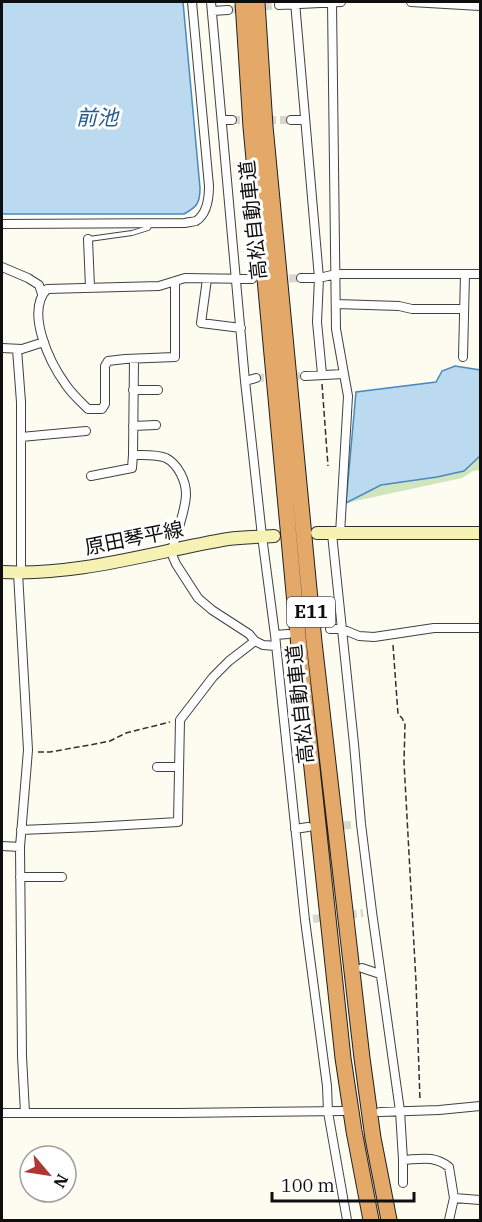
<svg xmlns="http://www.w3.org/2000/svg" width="482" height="1222" viewBox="0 0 482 1222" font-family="'IBM Plex Serif','Noto Sans JP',serif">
  <rect width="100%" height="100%" fill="#fdfcf1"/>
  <path fill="#d0e4be" d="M480,456V470L473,471L462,478L346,503L381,485L437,477L464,471Z"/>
  <path fill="#bbd9ef" stroke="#4a89be" stroke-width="1.5" d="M2,2H183L200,188C200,203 197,207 184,214H2Z
    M455,366L480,370V456L464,471L437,477L381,485L346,503L356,392L436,382L442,371Z"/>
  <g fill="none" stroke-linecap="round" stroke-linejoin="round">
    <path stroke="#d9d8cf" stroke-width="8" stroke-dasharray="8 4" stroke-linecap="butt" d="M228,10L279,5
      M232,120H291
      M277,279L301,278
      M256,378L305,376
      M331,826L352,825
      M313,919L363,913"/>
    <defs>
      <path id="service" d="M89,239L132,233L148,228L150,224"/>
      <path id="minor" d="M211,2L245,381L262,536L275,635L305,920L327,1086L328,1112L347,1220
        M295,2L319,278L317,322L322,374
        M332,2L336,329L344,374
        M411,2L480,6
        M279,5L341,2
        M212,11L228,10
        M222,120H232
        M291,120H305
        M2,224L185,223C188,222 192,222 196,221C207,214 209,197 209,186L192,2
        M88,239L90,287
        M2,267L28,278L39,285L42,294
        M301,278H319L336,274H480
        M207,279L201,323L241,328
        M175,281V357L125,359L108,361L105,366V404L102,409H88C80,401 72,394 66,385C50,363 25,312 47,289L159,286L185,278L252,279
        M336,304L399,306L412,309H464
        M2,348L22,349L44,342
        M17,349L21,402V573
        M463,357L465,274
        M134,359L133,455C143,455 157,454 166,458C178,464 186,481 186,494C186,510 176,534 172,550L173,557L176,564L198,598L212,610L249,634L255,641L263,645L276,646
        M305,376L344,374L348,396L340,534
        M245,381L256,378
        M133,390H158
        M133,426L156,425
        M21,437L86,431
        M91,476L132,468L133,455
        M332,534L354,744L361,824L372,912L400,1111L403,1160C421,1159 434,1155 449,1167L454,1198
        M18,573L28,750L20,847L22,1056L25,1113
        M330,629H342L359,636L374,637L434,628H480
        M275,635L288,634
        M157,767H179
        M295,829L308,827
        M21,830L92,827L178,822L180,720L213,677L229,661L255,641
        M2,846L20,847
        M20,877H62
        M362,968L380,974
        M380,1112L439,1110L480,1106
        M2,1113H179L343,1111
        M403,1160V1183
        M449,1220L454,1198L480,1200"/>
      <path id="secondary" d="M317,533H480
        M2,572C79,576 152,552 228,539C243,537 258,537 274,536"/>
      <path id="motorway" d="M243,2L251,127L299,647L343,1058L354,1131L371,1220
        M257,2L265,126L314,642L362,1058L373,1138L389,1220"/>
    </defs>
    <use href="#service" stroke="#414141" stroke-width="6"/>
    <use href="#minor" stroke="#414141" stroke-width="10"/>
    <use href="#secondary" stroke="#303030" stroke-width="14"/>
    <use href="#motorway" stroke="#1f1f1f" stroke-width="17"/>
    <path stroke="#303030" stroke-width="1.5" stroke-dasharray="6 3" stroke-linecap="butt" d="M322,384L328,466
      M393,645L398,714L402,718L405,724L404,762L416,982L420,1101
      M38,752H50L95,744L110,741L126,733L170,722"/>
    <use href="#service" stroke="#fff" stroke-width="4"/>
    <use href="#minor" stroke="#fff" stroke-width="8"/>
    <use href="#secondary" stroke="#f6f2b3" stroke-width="12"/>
    <use href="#motorway" stroke="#e4a869" stroke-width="15"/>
  </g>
  <g text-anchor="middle" stroke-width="6" stroke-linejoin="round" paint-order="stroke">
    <rect fill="#fff" stroke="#565656" stroke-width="1.5" x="287" y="597" width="48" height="30" rx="4.5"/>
    <g font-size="18" font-weight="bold" fill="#0e0e0e">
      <text x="311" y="618">E11</text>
    </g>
    <g font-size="20" fill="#0e0e0e" stroke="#fff">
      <text transform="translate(253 220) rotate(-96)" y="7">高松自動車道</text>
      <text transform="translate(134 538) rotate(-11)" y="7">原田琴平線</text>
      <text transform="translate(300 704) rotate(-96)" y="7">高松自動車道</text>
    </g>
    <g font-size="21" font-style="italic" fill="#255c92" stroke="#fff">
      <text x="97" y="125">前池</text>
    </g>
  </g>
  <rect width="482" height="1222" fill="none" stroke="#0e0e0e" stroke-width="6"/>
  <g transform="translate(48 1174) rotate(119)"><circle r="28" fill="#ffffff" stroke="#9f9f9f" stroke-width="1.5"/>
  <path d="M0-4.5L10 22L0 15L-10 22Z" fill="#ae3736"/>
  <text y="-9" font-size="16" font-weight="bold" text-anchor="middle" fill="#0e0e0e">N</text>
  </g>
  <path d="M272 1192v9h142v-9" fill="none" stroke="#0e0e0e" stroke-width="3"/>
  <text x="281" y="1192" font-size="18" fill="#0e0e0e" stroke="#ffffff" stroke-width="4.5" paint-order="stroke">100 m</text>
</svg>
